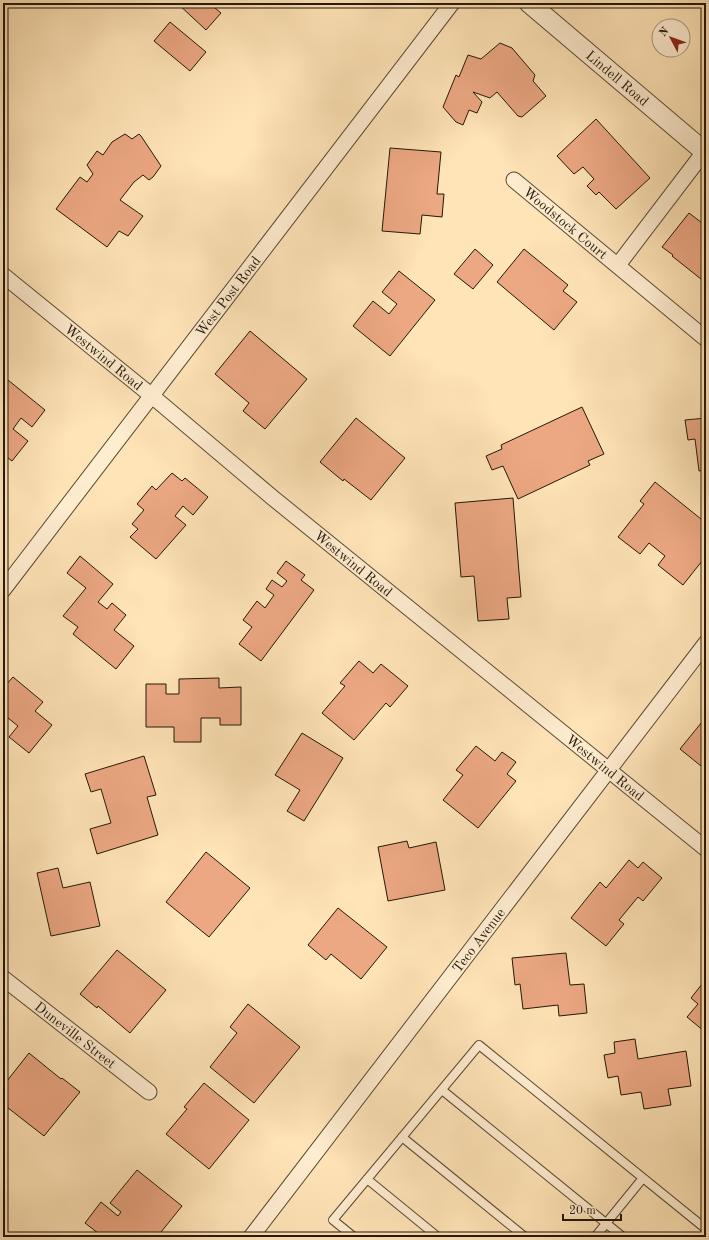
<svg xmlns="http://www.w3.org/2000/svg" width="709" height="1240" viewBox="0 0 709 1240" font-family="'Old Standard TT',serif">
  <rect width="100%" height="100%" fill="#ffe4b7"/>
  <filter id="stains"><feTurbulence type="fractalNoise" baseFrequency=".005" numOctaves="4"/><feColorMatrix values="0 0 0 0 .2 0 0 0 0 .09 0 0 0 0 .02 0 0 0 .5 -.17"/></filter>
  <radialGradient id="worn" r=".72"><stop offset=".6" stop-color="#630" stop-opacity="0"/><stop offset="1" stop-color="#630" stop-opacity=".3"/></radialGradient>
  <path fill="#eca883" stroke="#231707" d="M6,3H42V7L6,5Z
    M177,3H209L221,13L206,30Z
    M170,22L206,52L190,71L154,41Z
    M500,43L512,48L535,75L533,81L546,96L522,117L518,116L497,92L490,98L473,92L482,102L477,113L469,110L463,125L456,122L443,107L456,75L459,77L468,55L481,59Z
    M596,119L650,178L616,209L599,192L596,195L587,186L594,179L583,167L574,174L557,156Z
    M125,134L132,139L139,134L141,136L161,166L153,177L149,180L143,175L134,182L120,200L143,216L128,236L119,231L107,247L56,209L80,177L87,182L93,174L87,165L97,151L103,155L112,142Z
    M390,148L441,152L437,194H444L442,217L422,215L420,234L382,231Z
    M689,213L706,226V283L672,256L673,255L662,247Z
    M475,249L493,265L473,289L454,274Z
    M524,249L568,285L563,291L577,302L554,330L497,282Z
    M399,271L435,300L390,356L353,326L373,301L389,314L397,304L382,292Z
    M250,331L307,379L265,429L243,411L249,403L215,374Z
    M3,376L45,410L32,427L21,418L13,429L28,441L12,461L3,454Z
    M582,407L604,454L588,461L590,465L518,499L503,466L492,470L486,456L502,449L501,445Z
    M356,418L405,458L371,500L344,479L343,481L320,462Z
    M706,418V470L699,471L695,439L688,440L685,420Z
    M172,473L182,481L185,478L208,497L193,515L183,506L175,516L186,525L156,559L130,537L138,529L132,524L144,510L137,504L152,486L156,490Z
    M655,482L706,523V556L683,585L658,565L665,556L649,543L640,554L618,537L644,504L640,501Z
    M513,498L521,597L507,598L509,619L478,621L474,576L461,577L455,503Z
    M80,556L113,584L98,602L107,609L112,603L126,615L114,630L134,646L116,669L73,634L78,627L63,616L86,588L67,573Z
    M286,561L305,575L301,580L314,590L261,661L239,644L252,627L243,620L257,601L265,608L274,595L266,589L272,580L282,587L287,581L277,573Z
    M359,661L373,673L381,664L408,686L390,707L386,703L354,740L322,713L345,686L340,683Z
    M13,677L43,702L35,711L52,725L29,753L9,737L18,726L3,714V688Z
    M219,678V688L241,687V725H220V718H201V742H174V727H146V684H166V694H179V679Z
    M706,717V770L680,749Z
    M302,733L343,758L304,821L287,811L300,790L275,775Z
    M476,746L495,761L502,752L516,762L507,774L516,781L478,828L443,800L463,775L456,770Z
    M144,756L156,795L147,797L158,835L97,854L90,829L111,823L101,789L91,792L85,774Z
    M407,841L409,848L436,842L445,890L388,901L378,847Z
    M206,852L250,888L209,937L166,902Z
    M629,860L638,868L643,862L662,878L643,901L638,897L619,920L624,924L606,946L571,918L600,882L606,888Z
    M58,868L63,888L90,882L100,926L51,936L37,873Z
    M338,908L387,947L361,979L331,954L326,960L308,945Z
    M117,950L166,990L130,1033L98,1006L97,1008L80,994Z
    M566,953L570,985L584,984L587,1013L559,1016L558,1005L523,1009L520,984L515,985L512,958Z
    M706,979V1031L705,1032L687,1017L698,1004L691,998Z
    M248,1004L300,1047L254,1103L210,1067L237,1033L230,1027Z
    M635,1039L638,1059L686,1051L691,1086L668,1089L671,1105L644,1109L641,1092L621,1095L618,1076L608,1078L604,1055L615,1053L614,1042Z
    M29,1053L61,1079L62,1078L80,1092L44,1136L3,1104V1086Z
    M204,1083L249,1120L209,1169L166,1134L187,1109L184,1107Z
    M137,1170L182,1206L157,1237H103L85,1223L101,1202L118,1216L121,1212L110,1203Z"/>
  <g fill="none" stroke-linecap="round" stroke-linejoin="round">
    <defs>
      <path id="service" d="M442,1090L623,1237
        M402,1137L525,1237
        M367,1179L438,1237
        M354,1237L333,1220L479,1045L706,1229
        M595,1237L643,1178"/>
      <g id="minor">
        <path id="s1" d="M514,180L706,339"/>
        <path d="M618,265L704,152"/>
        <path id="s2" d="M3,275L152,396L273,498L706,849"/>
        <path id="s3" d="M3,590L452,3"/>
        <path id="s4" d="M3,978L149,1092"/>
        <path id="s5" d="M251,1237L706,643"/>
      </g>
      <g id="tertiary">
        <path id="s6" d="M529,3L706,153"/>
      </g>
    </defs>
    <use href="#service" stroke="#5a4a33" stroke-width="10"/>
    <use href="#minor" stroke="#5a4a33" stroke-width="17"/>
    <use href="#tertiary" stroke="#5a4a33" stroke-width="21"/>
    <use href="#service" stroke="#ffedd0" stroke-width="8"/>
    <use href="#minor" stroke="#ffedd0" stroke-width="15"/>
    <use href="#tertiary" stroke="#ffedd0" stroke-width="19"/>
  </g>
  <g text-anchor="middle" stroke-width="3.5" stroke-linejoin="round" paint-order="stroke">
    <g font-size="14" fill="#231707" stroke="#ffedd0">
      <text dy="5" stroke="none"><textPath href="#s6" startOffset="116">Lindell Road</textPath></text>
      <text dy="5" stroke="none"><textPath href="#s1" startOffset="67">Woodstock Court</textPath></text>
      <text dy="5" stroke="none"><textPath href="#s3" startOffset="370">West Post Road</textPath></text>
      <text dy="5" stroke="none"><textPath href="#s2" startOffset="130">Westwind Road</textPath></text>
      <text dy="5" stroke="none"><textPath href="#s2" startOffset="454">Westwind Road</textPath></text>
      <text dy="5" stroke="none"><textPath href="#s2" startOffset="778">Westwind Road</textPath></text>
      <text dy="5" stroke="none"><textPath href="#s5" startOffset="374">Teco Avenue</textPath></text>
      <text dy="5" stroke="none"><textPath href="#s4" startOffset="92">Duneville Street</textPath></text>
    </g>
  </g>
  <rect width="709" height="1240" fill="none" stroke="#ffe4b7" stroke-width="16"/>
  <rect x="4" y="4" width="701" height="1232" fill="none" stroke="#231707" stroke-width="2"/>
  <rect x="8" y="8" width="693" height="1224" fill="none" stroke="#231707"/>
  <g transform="translate(671 38) rotate(311)"><circle r="19" fill="#ffedd0" stroke="#a79780"/>
  <path d="M0-3L7 15L0 10L-7 15Z" fill="#8f2418"/>
  <text y="-6" font-size="11" font-weight="bold" text-anchor="middle" fill="#231707">N</text>
  </g>
  <path d="M563 1214v6h58v-6" fill="none" stroke="#231707" stroke-width="2"/>
  <text x="569" y="1214" font-size="12" fill="#231707" stroke="#ffedd0" stroke-width="3" paint-order="stroke">20 m</text>
  <rect width="100%" height="100%" filter="url(#stains)"/>
  <rect width="100%" height="100%" fill="url(#worn)"/>
</svg>
